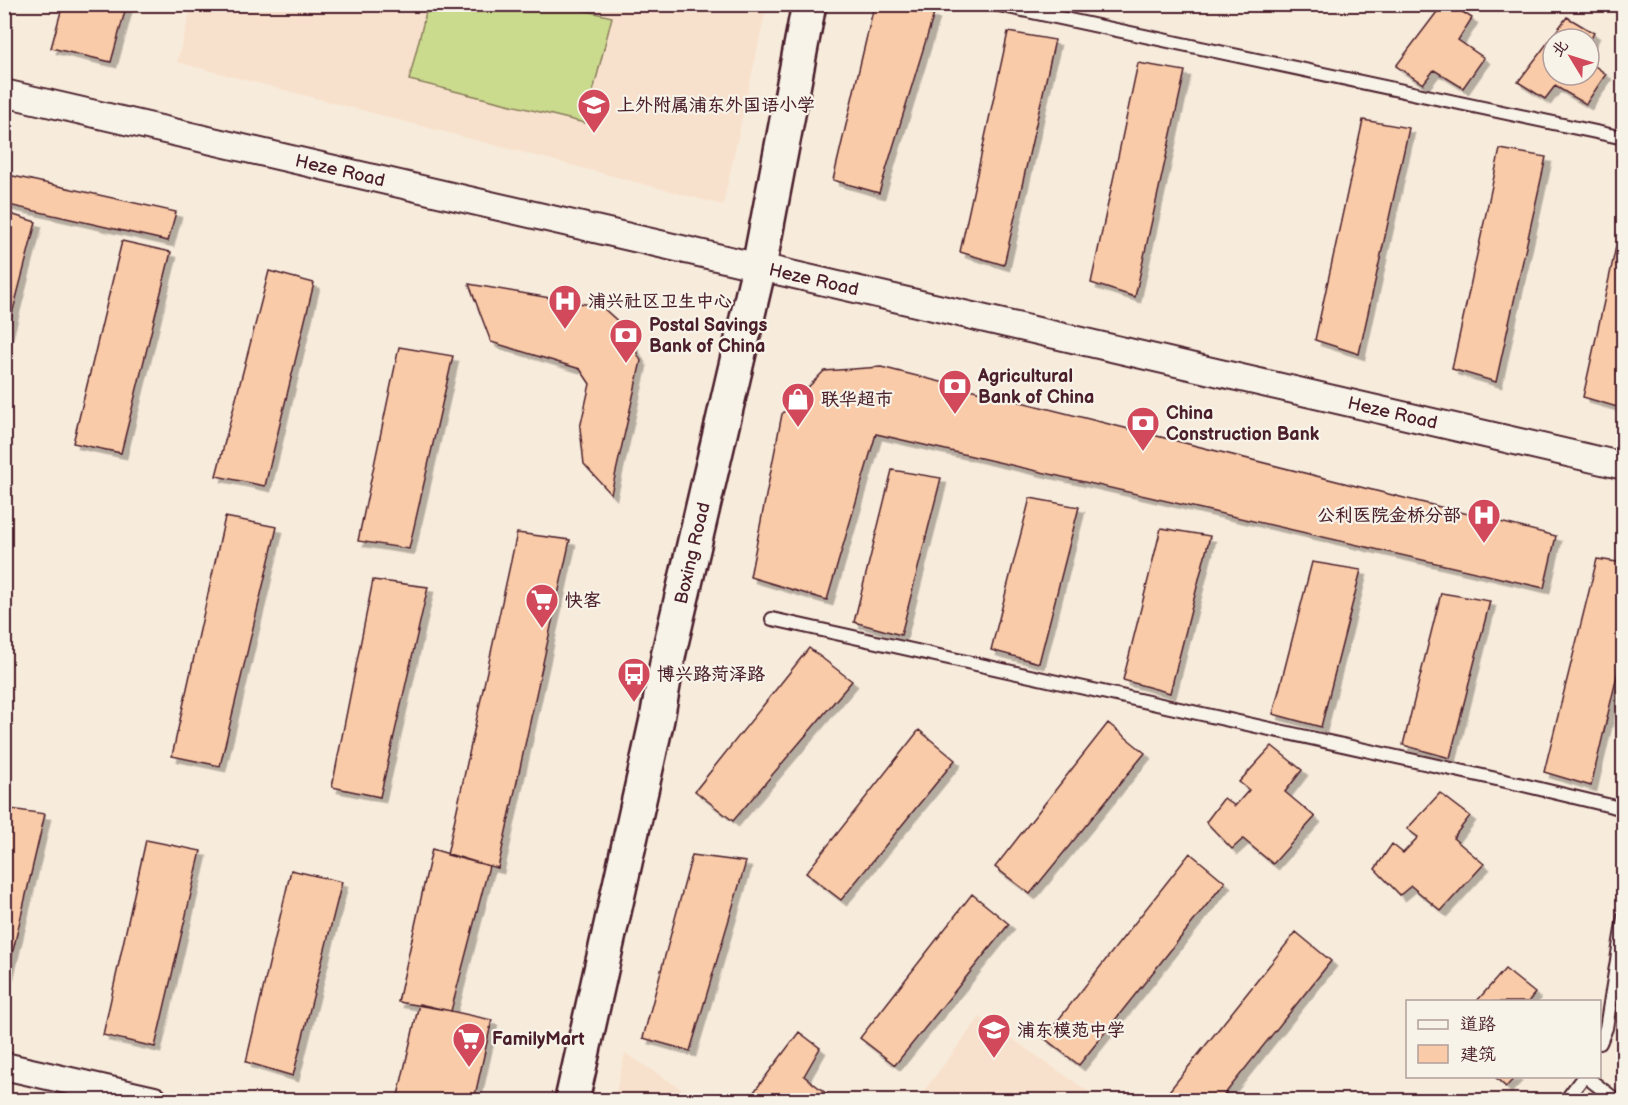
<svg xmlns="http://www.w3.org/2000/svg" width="1628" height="1105" viewBox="0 0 1628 1105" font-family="'Balsamiq Sans','LXGW WenKai TC',sans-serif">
  <defs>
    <filter id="shadow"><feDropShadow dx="5.5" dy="5.5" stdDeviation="0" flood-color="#0004"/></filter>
  </defs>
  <rect width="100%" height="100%" fill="#f7ebdb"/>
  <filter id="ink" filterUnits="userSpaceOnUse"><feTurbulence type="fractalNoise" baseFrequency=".0167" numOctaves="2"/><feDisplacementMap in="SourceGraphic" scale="12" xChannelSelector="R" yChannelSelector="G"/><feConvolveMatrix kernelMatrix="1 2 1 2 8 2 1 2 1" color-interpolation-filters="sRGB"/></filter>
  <g filter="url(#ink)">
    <path fill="#f8e1cc" d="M192,5H767L723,205L177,62Z
      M980,1017L1101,1100H917Z
      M625,1053L699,1100H614Z"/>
    <path fill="#cbdb8e" stroke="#8a7d5c" stroke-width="1.5" d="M428,4L562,5L612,17L585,123L409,80Z"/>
    <path fill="#f9cba8" stroke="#4a1f2b" stroke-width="1.5" filter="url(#shadow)" d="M63,4H127L111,62L51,48Z
      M1443,4H1450L1472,18L1458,40L1484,58L1463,88L1434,70L1423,84L1396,66Z
      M874,6L934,14L879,193L833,180Z
      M1567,17L1594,33L1589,42V39H1553V75H1589V62L1606,74L1586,104L1555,86L1545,99L1518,82Z
      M1008,32L1055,40L1004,265L960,252Z
      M1138,63L1185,71L1135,297L1091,283Z
      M1363,120L1409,128L1359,354L1315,340Z
      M1500,149L1546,157L1496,382L1452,369Z
      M4,174L176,212L168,241L4,204Z
      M1624,210V409L1583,397Z
      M4,212L36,222L4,345Z
      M122,241L171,252L121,453L73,443Z
      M269,271L314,283L265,486L216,476Z
      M469,284L602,307L623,326L641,361L611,494L584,464L580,428L590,384L580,369L491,342Z
      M399,347L453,356L409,549L358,541Z
      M881,367L1556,536L1544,588L876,434L827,600L750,577L782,414L824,371Z
      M892,470L941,478L901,635L854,622Z
      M1030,498L1079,507L1039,663L991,650Z
      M225,517L277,527L220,766L172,756Z
      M1161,528L1210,536L1170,693L1123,680Z
      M517,533L570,540L498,868L447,855Z
      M1597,559L1624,563V646L1591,786L1544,772Z
      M1312,562L1361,570L1321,727L1273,714Z
      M373,580L428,587L380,797L332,787Z
      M1441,593L1490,601L1450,758L1403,745Z
      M809,648L852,681L733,821L695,791Z
      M1108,723L1145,753L1030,894L995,867Z
      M919,730L955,760L841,900L806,873Z
      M1272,746L1302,770L1285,792L1315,817L1273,864L1243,839L1232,849L1206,822L1224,798L1235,806L1249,790L1239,782Z
      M1440,793L1470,816L1453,838L1484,864L1441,911L1411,886L1400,895L1375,869L1392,844L1403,853L1418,837L1407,829Z
      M4,808L45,814L4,989Z
      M146,840L201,851L155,1047L103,1035Z
      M432,849L489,866L451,1011L398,1002Z
      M1190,853L1225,882L1079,1065L1044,1038Z
      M692,855L746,862L690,1051L643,1038Z
      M291,870L342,882L293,1076L246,1062Z
      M972,894L1009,924L895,1065L860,1038Z
      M1296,932L1331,961L1220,1100H1162Z
      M1505,969L1535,993L1528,1002H1476Z
      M419,1004L492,1020L474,1100H397Z
      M799,1032L820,1048L804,1076L832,1098L831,1100H748Z
      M1494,1076H1516L1506,1087Z"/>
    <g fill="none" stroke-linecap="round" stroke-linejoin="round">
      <defs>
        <path id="lane" d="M994,4L1624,138
          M772,619L1519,784L1624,809
          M1600,1043L1606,1028L1624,917
          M1585,1076L1616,1100
          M1566,1100L1584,1076"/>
        <g id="street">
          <path id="s1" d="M4,93L1624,466"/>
          <path d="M4,1066L154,1100"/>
        </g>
        <g id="secondary">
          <path id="s2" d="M572,1100L657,719L669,652L759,267L809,4"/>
        </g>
      </defs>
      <use href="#lane" stroke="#4a1f2b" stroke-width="16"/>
      <use href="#street" stroke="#4a1f2b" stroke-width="30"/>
      <use href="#secondary" stroke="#4a1f2b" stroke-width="38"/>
      <use href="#lane" stroke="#f7f3e8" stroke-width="12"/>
      <use href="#street" stroke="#f7f3e8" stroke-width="26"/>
      <use href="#secondary" stroke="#f7f3e8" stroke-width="33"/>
    </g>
  </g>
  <defs>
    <symbol id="school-pin" viewBox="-11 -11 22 30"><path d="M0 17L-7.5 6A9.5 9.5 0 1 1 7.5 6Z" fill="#d1495b" stroke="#f7f3e8"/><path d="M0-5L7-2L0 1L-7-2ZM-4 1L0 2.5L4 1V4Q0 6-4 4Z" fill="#fff"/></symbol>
    <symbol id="hospital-pin" viewBox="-11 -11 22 30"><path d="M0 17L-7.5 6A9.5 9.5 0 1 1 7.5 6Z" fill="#d1495b" stroke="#f7f3e8"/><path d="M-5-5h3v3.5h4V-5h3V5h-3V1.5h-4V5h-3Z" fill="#fff"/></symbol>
    <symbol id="bank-pin" viewBox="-11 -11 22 30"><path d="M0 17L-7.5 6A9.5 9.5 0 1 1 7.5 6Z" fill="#d1495b" stroke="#f7f3e8"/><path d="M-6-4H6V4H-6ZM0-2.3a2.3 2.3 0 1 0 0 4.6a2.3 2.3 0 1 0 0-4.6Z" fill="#fff"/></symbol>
    <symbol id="shop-pin" viewBox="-11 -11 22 30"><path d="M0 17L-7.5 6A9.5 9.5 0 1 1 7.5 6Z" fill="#d1495b" stroke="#f7f3e8"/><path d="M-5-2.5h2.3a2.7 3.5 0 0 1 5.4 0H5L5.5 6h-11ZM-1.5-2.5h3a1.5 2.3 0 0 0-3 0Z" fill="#fff"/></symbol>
    <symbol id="supermarket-pin" viewBox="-11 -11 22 30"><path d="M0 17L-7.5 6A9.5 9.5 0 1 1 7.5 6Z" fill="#d1495b" stroke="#f7f3e8"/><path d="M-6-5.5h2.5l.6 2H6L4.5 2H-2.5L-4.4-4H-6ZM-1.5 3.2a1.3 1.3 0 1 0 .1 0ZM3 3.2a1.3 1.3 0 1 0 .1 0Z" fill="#fff"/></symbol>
    <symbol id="bus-pin" viewBox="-11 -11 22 30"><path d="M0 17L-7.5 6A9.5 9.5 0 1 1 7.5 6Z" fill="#d1495b" stroke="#f7f3e8"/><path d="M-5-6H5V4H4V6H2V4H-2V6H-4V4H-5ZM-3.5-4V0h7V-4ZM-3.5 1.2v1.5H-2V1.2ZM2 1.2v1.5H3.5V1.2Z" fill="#fff"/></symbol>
  </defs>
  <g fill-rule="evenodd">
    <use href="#school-pin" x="575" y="86" width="38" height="52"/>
    <use href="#hospital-pin" x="546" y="282" width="38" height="52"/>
    <use href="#bank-pin" x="607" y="316" width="38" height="52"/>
    <use href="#bank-pin" x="936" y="367" width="38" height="52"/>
    <use href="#shop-pin" x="779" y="380" width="38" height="52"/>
    <use href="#bank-pin" x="1124" y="404" width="38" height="52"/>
    <use href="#hospital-pin" x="1465" y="496" width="38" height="52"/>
    <use href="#supermarket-pin" x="523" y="581" width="38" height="52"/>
    <use href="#bus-pin" x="615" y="655" width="38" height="52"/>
    <use href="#school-pin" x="975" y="1011" width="38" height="52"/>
    <use href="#supermarket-pin" x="450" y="1020" width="38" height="52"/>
  </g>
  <g text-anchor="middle" stroke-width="4.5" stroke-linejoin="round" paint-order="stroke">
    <g font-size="18" font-weight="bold" fill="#4a1f2b" stroke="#f7f3e8" text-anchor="start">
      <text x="617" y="111">上外附属浦东外国语小学</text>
      <text x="588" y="307">浦兴社区卫生中心</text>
      <text x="649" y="331">Postal Savings<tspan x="649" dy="21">Bank of China</tspan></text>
      <text x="978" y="382">Agricultural<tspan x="978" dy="21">Bank of China</tspan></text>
      <text x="821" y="405">联华超市</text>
      <text x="1166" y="419">China<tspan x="1166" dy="21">Construction Bank</tspan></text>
      <text x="1461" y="521" text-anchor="end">公利医院金桥分部</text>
      <text x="565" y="606">快客</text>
      <text x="657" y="680">博兴路菏泽路</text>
      <text x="1017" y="1036">浦东模范中学</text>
      <text x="492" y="1045">FamilyMart</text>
    </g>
    <g font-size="18" fill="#4a1f2b" stroke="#f7f3e8">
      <text dy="6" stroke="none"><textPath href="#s1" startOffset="345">Heze Road</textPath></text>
      <text dy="6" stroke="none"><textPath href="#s1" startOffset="831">Heze Road</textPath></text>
      <text dy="6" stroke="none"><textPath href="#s1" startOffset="1425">Heze Road</textPath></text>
      <text dy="6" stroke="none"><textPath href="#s2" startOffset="560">Boxing Road</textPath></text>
    </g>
  </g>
  <rect width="1628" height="1105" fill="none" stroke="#f7f3e8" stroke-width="24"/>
  <rect x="12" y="12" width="1604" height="1081" fill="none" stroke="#4a1f2b" stroke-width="2" filter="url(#ink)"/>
  <rect x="1406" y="1000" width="195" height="78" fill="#f7f3e8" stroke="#b29e9c" stroke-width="1.5"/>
  <rect x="1418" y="1020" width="30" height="9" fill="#f7f3e8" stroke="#b29e9c" stroke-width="1.5"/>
  <text x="1460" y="1030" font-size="18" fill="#4a1f2b">道路</text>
  <rect x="1418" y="1045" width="30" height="18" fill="#f9cba8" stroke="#b29e9c" stroke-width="1.5"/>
  <text x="1460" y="1060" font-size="18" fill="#4a1f2b">建筑</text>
  <g transform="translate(1571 57) rotate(308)"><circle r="28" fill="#f7f3e8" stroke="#b29e9c" stroke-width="1.5"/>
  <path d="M0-4.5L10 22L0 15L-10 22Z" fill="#d1495b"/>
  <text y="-9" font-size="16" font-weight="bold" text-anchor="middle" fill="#4a1f2b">北</text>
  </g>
</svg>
